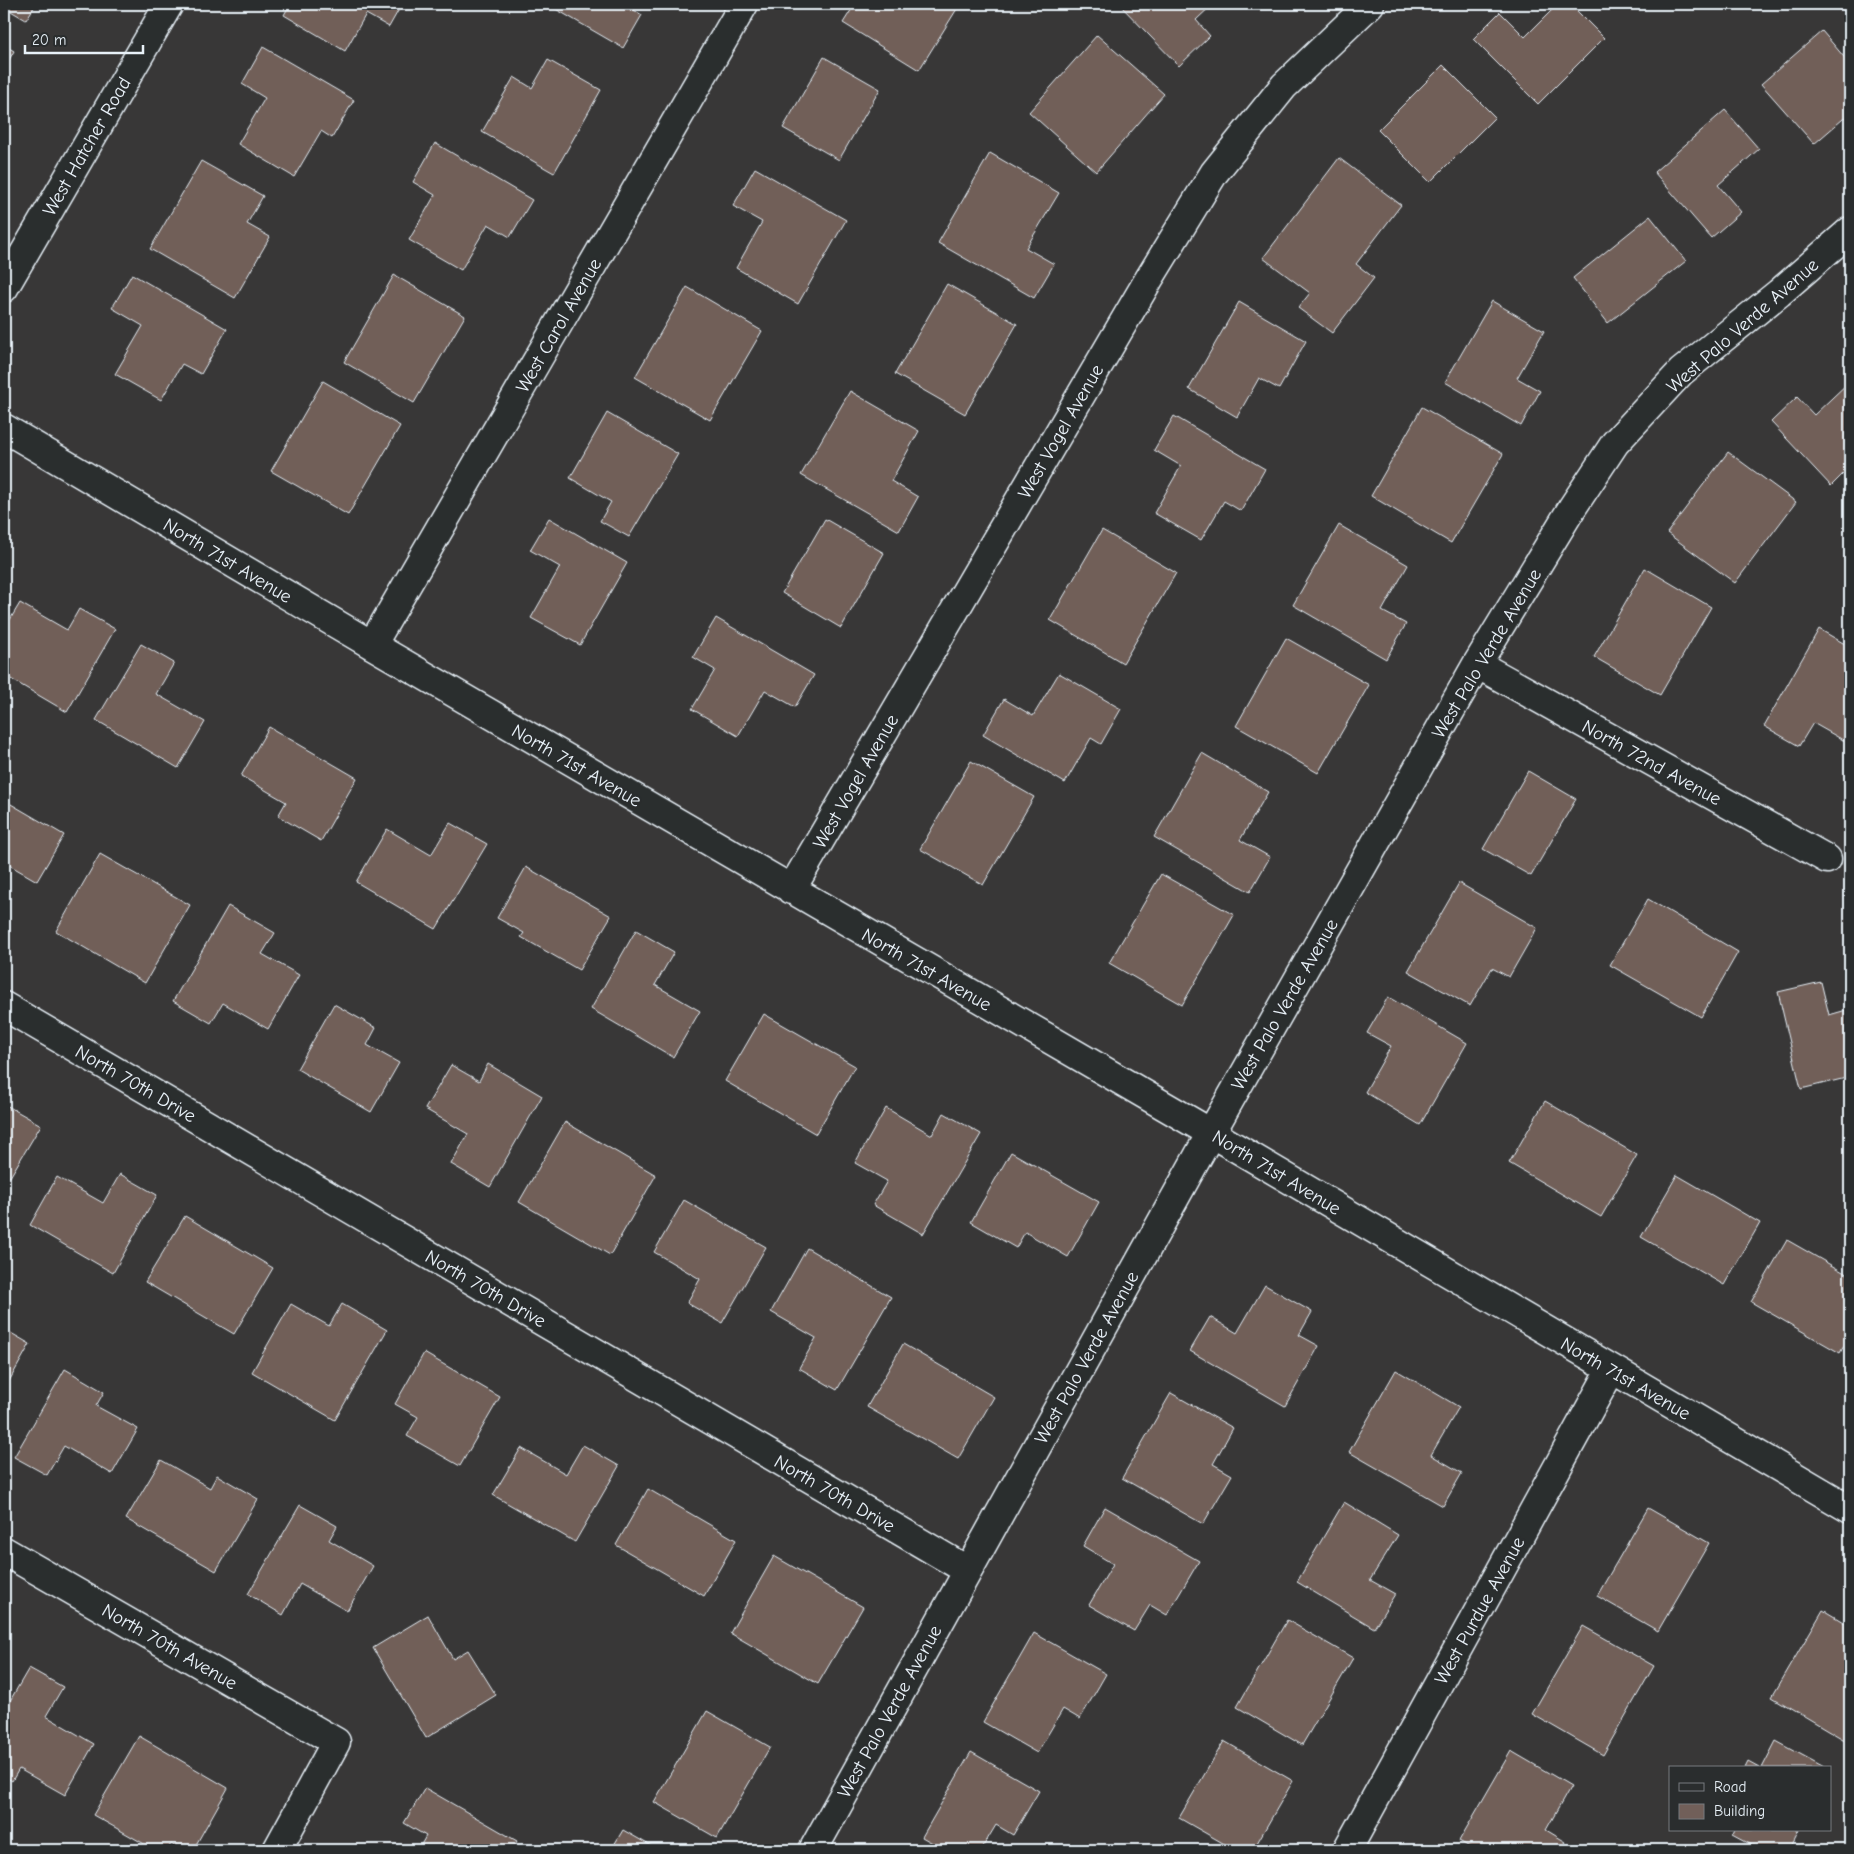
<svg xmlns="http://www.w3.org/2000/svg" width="1854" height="1854" viewBox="0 0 1854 1854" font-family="'Comic Neue',sans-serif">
  <rect width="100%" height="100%" fill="#383737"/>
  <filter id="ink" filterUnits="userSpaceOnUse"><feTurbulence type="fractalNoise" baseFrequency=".02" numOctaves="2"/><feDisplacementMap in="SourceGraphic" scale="10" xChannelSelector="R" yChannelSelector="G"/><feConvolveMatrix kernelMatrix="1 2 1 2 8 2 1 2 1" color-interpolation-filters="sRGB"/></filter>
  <g filter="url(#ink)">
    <path fill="#715f59" stroke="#e8f1f8" d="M4,4H36L26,20L4,7Z
      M290,4H402L389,27L366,14L345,51L284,15Z
      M547,4H624L642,15L623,48Z
      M855,4H960L919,70L843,23Z
      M1119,4H1213L1196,20L1210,36L1179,66Z
      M1558,4H1570L1604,38L1538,104L1473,39L1500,12L1525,37Z
      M1822,31L1850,64V113L1814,144L1761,84Z
      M1097,35L1164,94L1096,172L1029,112Z
      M4,45L14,51L4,69Z
      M263,47L354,100L332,138L321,131L294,177L238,144L265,98L242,84Z
      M824,57L880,89L839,160L783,128Z
      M548,60L601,90L554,173L482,132L514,77L532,88Z
      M1443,65L1495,117L1430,182L1378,130Z
      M1725,110L1759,149L1718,185L1741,212L1711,238L1654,172Z
      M435,143L532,200L510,237L488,224L461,270L409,240L435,195L413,182Z
      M990,153L1059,193L1026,248L1054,264L1034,298L938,243Z
      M1339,158L1401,205L1356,264L1374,278L1332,333L1298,308L1310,293L1263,258Z
      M201,161L263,196L247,224L270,237L235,298L150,249Z
      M755,168L846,220L798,304L736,268L762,222L733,206Z
      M1650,216L1686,261L1608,323L1573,278Z
      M132,274L227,329L201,374L182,364L161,400L115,374L143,326L112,308Z
      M394,275L465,316L414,403L344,362Z
      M947,284L1017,324L965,414L895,374Z
      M687,287L762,331L710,420L635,377Z
      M1492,301L1544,331L1517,378L1540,391L1521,426L1445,382Z
      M1239,302L1306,341L1279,389L1259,378L1237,417L1189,389Z
      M323,381L400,426L348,515L271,471Z
      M1850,381V467L1831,486L1771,422L1797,397L1814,415Z
      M850,391L919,431L891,481L918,497L899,531L801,475Z
      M1422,407L1503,454L1451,543L1371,496Z
      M607,413L678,454L629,537L600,521L611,502L570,478Z
      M1174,416L1265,469L1241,511L1224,501L1201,540L1154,513L1181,466L1154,450Z
      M1728,452L1796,502L1735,583L1667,533Z
      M549,518L627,563L580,645L531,618L560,567L530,550Z
      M825,519L884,553L841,628L782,593Z
      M1339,525L1408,565L1382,611L1406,624L1386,659L1293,605Z
      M1102,530L1176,573L1123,663L1050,620Z
      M1645,568L1711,607L1660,695L1594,657Z
      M20,603L67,630L79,609L115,629L67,712L4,675V627L5,628Z
      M716,618L814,675L795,707L765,690L738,736L692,709L715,670L693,657Z
      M1819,629L1850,647V744L1813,723L1799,746L1764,726Z
      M1286,638L1369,685L1318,773L1236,726Z
      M141,644L174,663L156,694L205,722L178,768L96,720Z
      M1059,673L1121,709L1101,744L1091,738L1065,783L983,735L1004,699L1033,716Z
      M269,727L357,778L321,841L278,816L286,802L241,776Z
      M1202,753L1268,792L1240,840L1270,857L1250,892L1154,837Z
      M971,761L1034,797L983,885L920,849Z
      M1528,771L1576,799L1531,876L1483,849Z
      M4,800L64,835L37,881L4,862Z
      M450,823L487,844L436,929L356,882L387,829L431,855Z
      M100,854L190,905L145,983L56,931Z
      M526,867L611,916L579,970L521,937L524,933L497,918Z
      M1161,874L1234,915L1182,1005L1109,963Z
      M1459,883L1537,928L1509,977L1492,968L1470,1006L1408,971Z
      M1648,899L1738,952L1701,1017L1610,965Z
      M228,906L275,933L262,954L299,975L268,1029L223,1003L211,1023L173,1001Z
      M636,930L674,952L655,985L700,1011L673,1057L591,1009Z
      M1821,982L1829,1015L1850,1009V1077L1801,1089L1778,992Z
      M1388,997L1467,1043L1420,1125L1365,1092L1391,1046L1367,1033Z
      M334,1004L376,1028L367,1045L399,1063L371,1112L297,1069Z
      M764,1014L855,1066L816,1134L725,1081Z
      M488,1064L542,1096L490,1187L451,1164L468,1134L425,1109L451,1065L479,1081Z
      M1545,1101L1637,1155L1601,1217L1509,1163Z
      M4,1104L41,1125L10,1177L4,1174Z
      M886,1108L932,1135L944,1113L981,1134L923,1234L873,1205L887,1181L855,1163Z
      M565,1122L656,1175L610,1255L519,1202Z
      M1011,1152L1099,1202L1068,1257L1025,1232L1016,1248L971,1222Z
      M120,1174L157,1195L113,1273L30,1225L57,1177L103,1203Z
      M1677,1175L1760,1223L1724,1285L1641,1237Z
      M684,1200L766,1247L722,1323L687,1303L700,1279L654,1252Z
      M185,1216L273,1268L234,1334L145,1282Z
      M1787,1240L1850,1276V1335L1840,1353L1751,1302Z
      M807,1248L891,1297L837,1390L799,1368L816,1338L771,1312Z
      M1265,1285L1312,1312L1299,1335L1319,1346L1285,1406L1190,1351L1210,1317L1237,1333Z
      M291,1304L329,1326L342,1304L387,1330L335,1420L252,1372Z
      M4,1329L30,1344L4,1390Z
      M903,1344L994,1397L958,1459L867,1407Z
      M424,1353L500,1397L460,1466L407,1436L418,1417L395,1404Z
      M65,1369L104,1392L96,1406L138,1429L112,1474L64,1446L47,1475L14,1457Z
      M1396,1370L1459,1407L1431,1455L1462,1473L1443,1506L1349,1452Z
      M1171,1393L1233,1428L1213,1464L1232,1475L1203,1524L1122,1478Z
      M583,1445L619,1466L575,1542L493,1495L521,1448L566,1474Z
      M161,1460L210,1488L217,1475L258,1499L216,1571L126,1519Z
      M648,1489L736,1540L704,1596L616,1545Z
      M1344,1502L1398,1535L1370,1580L1395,1594L1374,1628L1297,1582Z
      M300,1505L337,1526L329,1540L373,1566L347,1611L300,1584L283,1615L248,1594Z
      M1105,1507L1199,1561L1167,1615L1150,1605L1134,1631L1089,1605L1113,1564L1083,1546Z
      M1648,1508L1709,1543L1658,1631L1597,1596Z
      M774,1556L863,1607L818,1684L730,1633Z
      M1823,1610L1850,1626V1738L1848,1742L1772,1697Z
      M428,1615L453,1659L468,1650L496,1695L426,1738L373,1648Z
      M1287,1620L1353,1658L1302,1745L1237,1707Z
      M1583,1626L1654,1666L1603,1755L1532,1714Z
      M1034,1633L1106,1674L1080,1719L1063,1709L1037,1753L983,1722Z
      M29,1668L63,1687L46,1716L94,1744L65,1795L19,1769L12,1781L4,1776V1711Z
      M707,1711L770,1747L717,1838L654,1802Z
      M139,1736L228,1788L193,1850H182L171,1844L167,1850H155L93,1815Z
      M1224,1741L1293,1781L1253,1850H1235L1179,1818Z
      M1776,1741L1826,1768H1762Z
      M1511,1751L1571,1786L1546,1830L1566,1842L1561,1850H1475L1459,1841Z
      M971,1752L1039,1791L1013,1835L996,1825L981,1850H945L922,1837Z
      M1748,1762L1759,1768H1745Z
      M425,1788L517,1841L512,1850H418L426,1836L404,1823Z
      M623,1830L658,1850H611Z
      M1735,1830H1799L1789,1850H1761L1733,1835Z"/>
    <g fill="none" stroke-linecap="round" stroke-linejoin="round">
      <defs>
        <path id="minor" d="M4,288L169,4
          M4,428L372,645L1211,1133L1850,1509
          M372,645L744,4
          M1477,664L1827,859
          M791,890L1149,279L1214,173L1284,86L1370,4
          M4,1006L967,1570
          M4,1551L336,1742L277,1850
          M813,1850L1211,1133L1477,664L1572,508L1615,443L1681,372L1779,293L1850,231
          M1347,1850L1611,1370"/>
      </defs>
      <use href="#minor" stroke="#e8f1f8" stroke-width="31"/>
      <use href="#minor" stroke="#2a2d2e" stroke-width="28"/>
    </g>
  </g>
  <g text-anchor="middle" stroke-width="4.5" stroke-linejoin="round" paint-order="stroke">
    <g font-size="19" fill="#e8f1f8" stroke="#2a2d2e">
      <text transform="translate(86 146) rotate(-60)" y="7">West Hatcher Road</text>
      <text transform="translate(558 325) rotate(-60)" y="7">West Carol Avenue</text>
      <text transform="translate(1742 325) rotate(-41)" y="7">West Palo Verde Avenue</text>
      <text transform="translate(1060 431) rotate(-60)" y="7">West Vogel Avenue</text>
      <text transform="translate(228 560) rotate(31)" y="7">North 71st Avenue</text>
      <text transform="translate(1486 653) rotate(-59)" y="7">West Palo Verde Avenue</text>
      <text transform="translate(1652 762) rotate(29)" y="7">North 72nd Avenue</text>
      <text transform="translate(577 765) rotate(30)" y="7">North 71st Avenue</text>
      <text transform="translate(855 781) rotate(-60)" y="7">West Vogel Avenue</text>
      <text transform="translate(927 969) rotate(30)" y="7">North 71st Avenue</text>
      <text transform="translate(1284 1004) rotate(-60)" y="7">West Palo Verde Avenue</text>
      <text transform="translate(136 1083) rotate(30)" y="7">North 70th Drive</text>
      <text transform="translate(1277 1172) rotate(31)" y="7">North 71st Avenue</text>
      <text transform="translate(486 1288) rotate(30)" y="7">North 70th Drive</text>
      <text transform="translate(1086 1357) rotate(-61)" y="7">West Palo Verde Avenue</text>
      <text transform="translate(1626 1378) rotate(30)" y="7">North 71st Avenue</text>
      <text transform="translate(835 1493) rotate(30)" y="7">North 70th Drive</text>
      <text transform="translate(1479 1610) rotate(-61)" y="7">West Purdue Avenue</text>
      <text transform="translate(170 1646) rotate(30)" y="7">North 70th Avenue</text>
      <text transform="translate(889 1711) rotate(-61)" y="7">West Palo Verde Avenue</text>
    </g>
  </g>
  <rect width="1854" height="1854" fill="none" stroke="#2a2d2e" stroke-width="20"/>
  <rect x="10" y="10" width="1834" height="1834" fill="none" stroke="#e8f1f8" stroke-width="2" filter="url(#ink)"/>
  <rect x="1669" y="1766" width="162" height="65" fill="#2a2d2e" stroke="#767b7f"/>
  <rect x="1679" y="1783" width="25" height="8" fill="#2a2d2e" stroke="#767b7f"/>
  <text x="1714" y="1792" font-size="15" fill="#e8f1f8">Road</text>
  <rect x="1679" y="1804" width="25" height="15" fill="#715f59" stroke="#767b7f"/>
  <text x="1714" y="1816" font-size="15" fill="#e8f1f8">Building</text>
  <path d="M25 45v8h118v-8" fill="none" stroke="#e8f1f8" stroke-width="2.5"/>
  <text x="32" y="45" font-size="15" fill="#e8f1f8" stroke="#2a2d2e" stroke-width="4" paint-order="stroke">20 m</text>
</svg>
